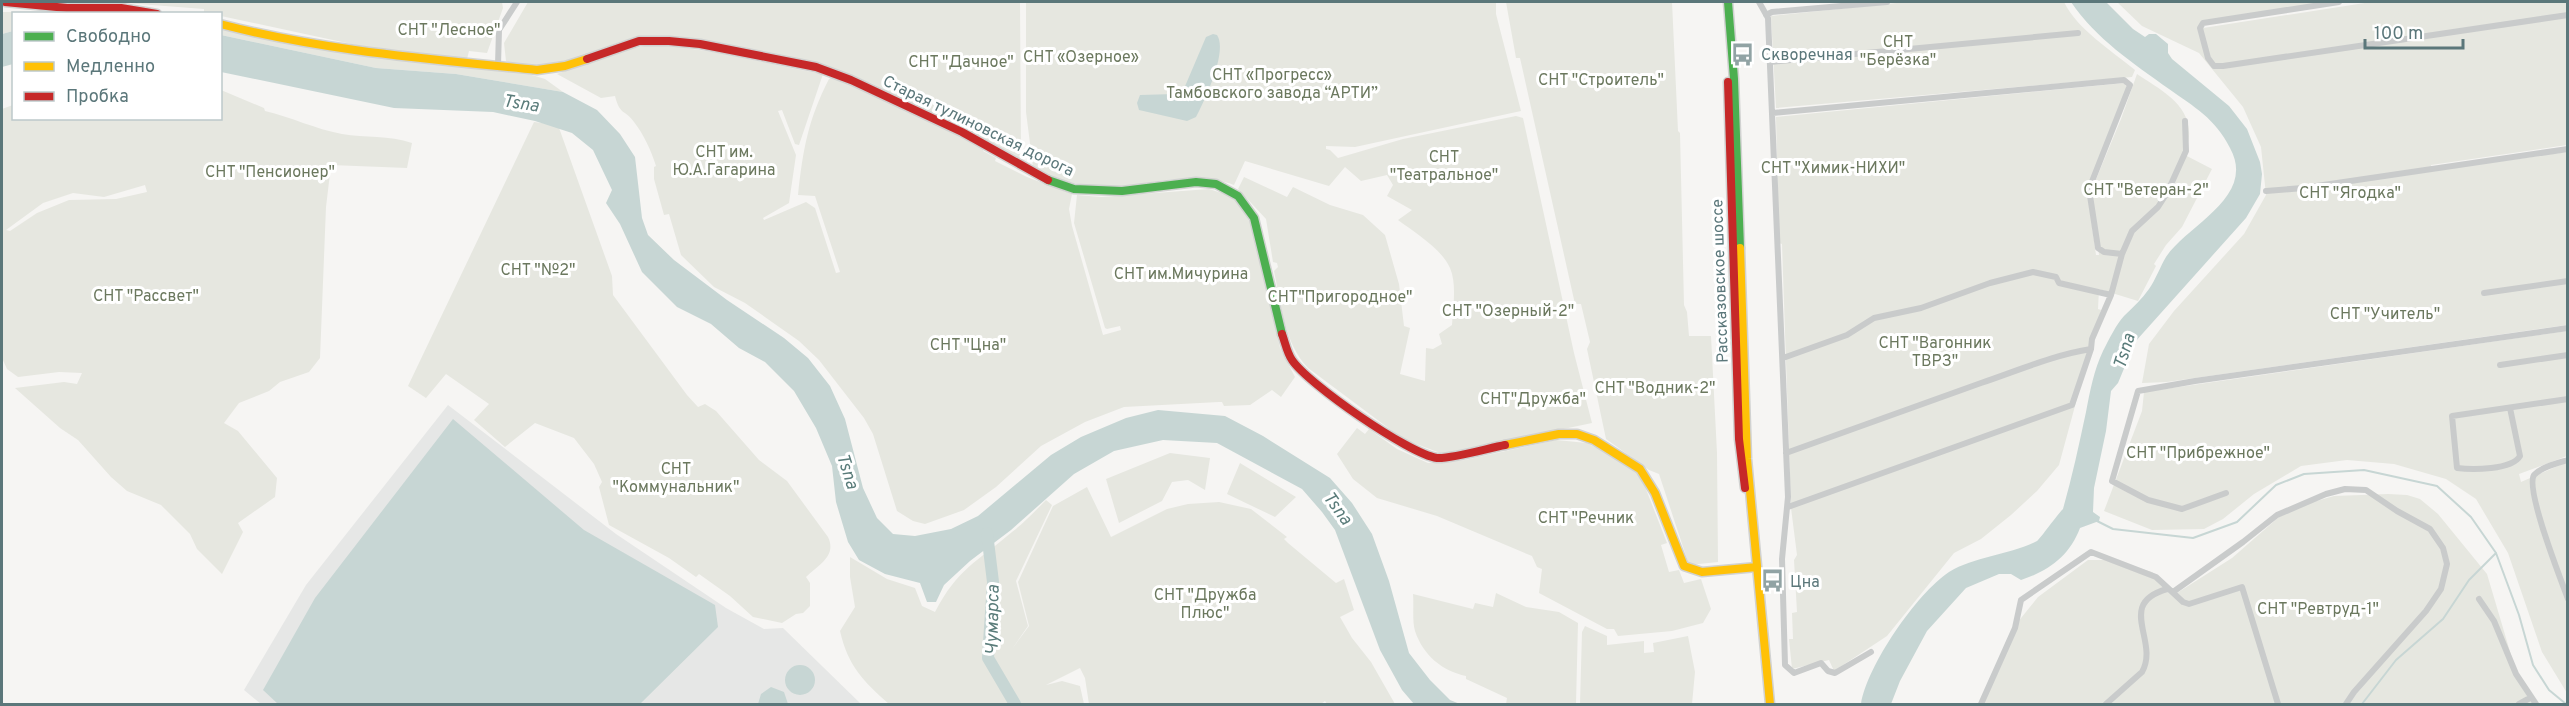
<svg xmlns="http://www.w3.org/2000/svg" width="2569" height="706" viewBox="0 0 2569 706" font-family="Overpass,sans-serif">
  <rect width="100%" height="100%" fill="#f6f5f3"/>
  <path fill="#e6e7e6" d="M448,405L616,534L726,608L764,629L783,628L861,704H261L244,690L306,585Z"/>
  <path fill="#e6e7e0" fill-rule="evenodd" d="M113,2H502L503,8L487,53L469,51L467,59L370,48L221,16L220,14L204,13V9Z
    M528,2H1020L1021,154L1019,160L871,83L820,64L683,39L645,37L622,41L576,59L547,67H518L506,61L504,43Z
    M1026,2H1496V14L1521,111L1355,147L1326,146V149L1330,150L1338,158L1403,139L1516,116L1523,118L1574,353L1592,423L1443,454L1403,439L1308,368C1284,343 1281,304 1274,271L1278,267L1277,263L1273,262L1266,219L1238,189L1244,177L1287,197L1293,187L1330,205L1363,215L1385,235L1399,284L1404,326L1410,328L1400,374L1425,381L1426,348L1433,349L1442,344L1439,334L1452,325C1453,308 1457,284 1450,268C1442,249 1414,232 1398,220L1412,210L1387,196L1393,185L1387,175L1361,181L1345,167L1329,186L1245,161L1234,185C1203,173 1156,180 1126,187C1107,192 1076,185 1058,178C1049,175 1041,173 1033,167L1026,112Z
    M1506,2H1672L1678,131L1680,133L1684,305L1687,312L1689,336H1711L1717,453L1718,562L1689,565L1659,474L1649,470L1606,439L1587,349L1590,342L1581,304H1575L1520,58H1516Z
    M1906,2H2064C2078,30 2111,50 2135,70L2132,77L1776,108L1771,16Z
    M2117,2H2327L2202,21L2203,28L2371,2H2567V145L2431,165L2432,171L2567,152V325L2167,382L2142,383L2149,344L2174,311L2244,234L2266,195L2261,147L2243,107L2199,53L2142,26Z
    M118,11L142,13L14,14L13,31L2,34V12Z
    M221,25L385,58L522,72L545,79L563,92L456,74L376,68L221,35Z
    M649,45C708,47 765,64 823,74L799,145L795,144L782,110L778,111L796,155L789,203L763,218L764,220L806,202L815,208L836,273L840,272L815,196L798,195C803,149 808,120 829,79L833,77L874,94L984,148L983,151L996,158L995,161L1027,177L1072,194L1069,209L1072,226L1103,335L1121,330L1120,326L1107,329L1105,328L1074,223L1077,195L1101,197L1209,189L1228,195L1238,203L1254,229L1280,348L1295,377L1281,397L1272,390L1250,405L1224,406L1222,402H1219L1124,407L1085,422L1041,446L996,487L964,510L925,524L913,521L897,511L873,434L864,418L819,360L799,341L745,303L714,287L681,255L669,214L664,215L654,179V167L656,166C651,150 644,135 634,122C625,109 620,116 615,96L601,98L557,74L617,52Z
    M2137,74C2159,89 2191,104 2189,136C2189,142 2185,149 2183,154L2212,169L2182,227L2166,245L2154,264L2156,266L2138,301L2099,289L2098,309L2101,310L2059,465L2037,491L2011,515L1981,539L1954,553L1887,636L1834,671L1829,660L1792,669L1789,639H1793L1792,613L1797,612L1794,560L1797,555L1791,508L1782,244L1779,243L1776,117L2125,83L2127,90L2087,190L2096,255H2099L2092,189L2121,119Z
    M221,90L264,108L265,111C291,117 315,129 342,134C365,138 389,135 412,143L407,168L331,165L326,207L320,358L309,372L280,382L269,391L239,403L224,423L238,431L277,478L275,497L238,523L243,532L222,574L197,549L190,534L161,505L127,491L111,477L78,440L60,428L15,388L64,382L77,384L82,373L59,372L18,377L7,369L2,358V109L13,105L14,118H220ZM145,185L147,192L116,199L69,200L37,213L10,231L6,230L43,203L73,193L104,197Z
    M534,122L558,125L612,276L613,295L687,395L698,407L705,404L716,411L759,460L787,481L828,537C837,556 819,564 806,577L810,583V606L803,613L796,614L782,623L753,617L730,596L699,574L696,577L669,558L609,525L599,487L602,482L594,464L574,438L535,423L505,447L474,420L489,404L446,374L426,398L408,386Z
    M2567,331V456L2519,474L2521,482L2567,462V693L2542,652L2508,553L2476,499L2446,479L2394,464L2347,460L2301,466L2254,494L2223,519L2204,529L2152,530L2104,511L2142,411L2144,392Z
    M1357,428L1365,434L1369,429L1397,449L1428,463L1465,460L1556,440L1587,443L1619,459L1635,471L1644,484L1667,543L1661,545L1669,572L1679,570L1684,583L1701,579L1711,609L1703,623L1672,631L1618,636L1614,629H1607L1539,593L1542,569L1537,567L1532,556L1437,516L1377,498L1353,479L1337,454Z
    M1170,453L1210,458L1205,490L1188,480L1172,482L1162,501L1119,523L1106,479Z
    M1240,463L1296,497L1275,517L1227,494Z
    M1087,487L1111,537L1167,509L1188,504L1219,502L1251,509L1287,537L1284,539L1288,543L1336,583L1344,579L1354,610L1340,617L1352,638L1371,662L1395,704H1327L1325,701L1321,704H1089L1085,678L1080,668L1046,685L1062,681L1080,686L1084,704H889C863,681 848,666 840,631L855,607L850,577V557L887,579L915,588L922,606L935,612C958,568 977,562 1012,532C1024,523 1035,511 1046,500L1052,505L1016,581L1028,626L1012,649L1029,626L1018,582L1053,506Z
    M2388,494L2407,495L2420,499L2438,514L2487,574L2514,665L2534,704H1982L2017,623L2038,597L2088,560H2112L2152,572L2177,593L2232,558L2279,517L2306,504L2334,496Z
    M1496,593L1526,607L1559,612L1578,623L1576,704H1506L1507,698L1466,679V676C1442,671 1423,655 1415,631C1412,621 1414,605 1413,594L1473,609L1475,603L1493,607Z
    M1585,626L1607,636V645L1644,641V653L1654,652L1653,643L1688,636L1695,672L1692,704H1580L1582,632Z"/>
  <path fill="#c7d6d4" d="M2071,2H2106L2133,29L2145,37L2149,34H2156L2168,44V53L2172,59L2229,106L2247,129L2260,162L2262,174L2260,194L2246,218L2135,342L2118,383L2111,391L2106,431L2094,488L2093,512L2100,517L2099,521L2080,528C2070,555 2049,571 2021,580L2011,574H1999L1966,588L1927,631L1900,681L1891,704H1861C1867,666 1916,594 1949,572C1975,556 2010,555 2037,541C2040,539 2057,515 2063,509C2072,477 2079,445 2086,412C2090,391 2094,370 2103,351C2109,339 2116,325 2124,316C2133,307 2142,299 2149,289C2156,279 2160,267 2166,257C2187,225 2257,197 2230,148C2215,118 2194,107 2169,89C2133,63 2096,39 2071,2Z
    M13,31V64L2,67V34Z
    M1213,34L1217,35C1228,51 1205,100 1196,117L1187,121L1139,110L1137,103L1140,95L1175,94L1183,91L1206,37Z
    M221,35L376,68L456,74L563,92L597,110L620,134L635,157L642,218L648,235L674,260L727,300L784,338L808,358L830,386L845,419L863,488L877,518L893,534L915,536L951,529L978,516L1051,455L1081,437L1126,418L1158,410L1225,416L1263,436L1330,478L1352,503L1372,534L1389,581L1409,653L1430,680L1450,700L1460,704H1414L1402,690L1380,650L1335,530L1322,512L1302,489L1217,443L1163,440L1114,451L1074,474L1011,530L970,561L944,585L936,602H927L920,583L885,574L859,560L848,542L836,502L832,466L816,428L794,391L765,362L739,348L711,324L677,307L642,272L620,224L606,203L612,190L593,150L572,133L535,121L493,112L394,108L221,72Z
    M453,419L584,530L715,605L718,627L640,704H278L263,690L315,598Z
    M785 680a15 15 0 1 1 30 0a15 15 0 1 1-30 0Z
    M771,687L784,692L788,704H758L761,694Z"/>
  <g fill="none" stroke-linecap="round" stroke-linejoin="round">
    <path stroke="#c7d6d4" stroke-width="2" d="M2097,521L2113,529L2193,538L2237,522L2276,485L2304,474L2364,470L2437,486L2471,517L2496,553L2519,615L2533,665L2549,690L2566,704
      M2362,704L2396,660L2443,619L2469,580L2496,553"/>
    <path stroke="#c7d6d4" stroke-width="12" d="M987,533L993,582L988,658L1015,704"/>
    <defs>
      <path id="fast" d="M1728,2L1734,79L1740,248
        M1048,180L1074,189L1122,191L1196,182L1216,184L1238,196L1254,218L1282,334"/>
      <path id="slow" d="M220,24C324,51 430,59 537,70L565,66L587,59
        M1740,248L1747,459L1770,704
        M1505,445L1559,434H1577L1594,440L1640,469L1655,493L1684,566L1702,572L1757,567"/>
      <path id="jam" d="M5,2L67,8H121L157,14
        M587,59L639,41H669L700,44L816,67L851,80L962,132L1048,180
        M1728,82L1739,439L1745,488
        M1282,334C1285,342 1287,353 1292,360C1308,384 1409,454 1437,458C1452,459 1489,448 1505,445"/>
    </defs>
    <use href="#fast" stroke="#d1d2d1" stroke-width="11"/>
    <use href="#slow" stroke="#d1d2d1" stroke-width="11"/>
    <use href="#jam" stroke="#d1d2d1" stroke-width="11"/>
    <path stroke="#c9cbcb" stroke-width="6" d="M1759,2L1768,18L1788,497L1782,559L1785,665L1794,673L1821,663L1828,671L1835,673L1871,652
      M2339,2L2203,23L2200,28L2208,58L2214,66H2223L2568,15
      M1766,15L1772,12L1887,2
      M1770,62L2078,33
      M498,65L499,30L517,2
      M1773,113L2124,80L2130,85L2089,189L2098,248L2104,252L2122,254L2111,295L2092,339L2091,349C2053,355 2017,371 1981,383C1916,406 1851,430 1786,453
      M2266,191L2303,188L2568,149
      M2122,254L2132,231L2158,207L2167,193L2186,151L2185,121
      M2484,293L2568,281
      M1783,358L1847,335L1874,318L1921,308L1990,283L2033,272L2056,277L2059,283L2111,295
      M2500,365L2568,355
      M2510,408L2520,456C2512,470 2472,470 2457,468L2452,416L2568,399
      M2568,460C2558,463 2541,467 2534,475C2525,489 2561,580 2568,599
      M2226,493L2182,509L2148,500L2112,481L2138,391L2195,381L2568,328
      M1788,507L2072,405L2091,349
      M2173,592L2243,542L2277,515L2326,494L2345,489L2366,490L2397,511L2430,529L2443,548L2447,564L2441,589L2426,611L2354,692L2346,704
      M2479,599L2494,621L2516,674L2536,704
      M1981,704L2015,628L2021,600L2091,552L2156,577L2183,602L2189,604L2242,587L2278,704
      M2106,704L2142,672C2160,641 2115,604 2167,589
      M2519,704L2530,698"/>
    <use href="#fast" stroke="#4caf50" stroke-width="8"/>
    <use href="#slow" stroke="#ffc107" stroke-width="8"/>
    <use href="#jam" stroke="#c62828" stroke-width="8"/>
  </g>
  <defs>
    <symbol id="bus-bare" viewBox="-9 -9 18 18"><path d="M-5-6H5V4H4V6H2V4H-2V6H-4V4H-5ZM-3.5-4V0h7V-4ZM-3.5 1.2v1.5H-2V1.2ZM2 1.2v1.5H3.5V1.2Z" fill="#91a3a4" stroke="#fff" stroke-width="2.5" paint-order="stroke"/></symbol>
  </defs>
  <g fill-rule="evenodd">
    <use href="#bus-bare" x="1726" y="38" width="33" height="33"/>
    <use href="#bus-bare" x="1756" y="564" width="33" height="33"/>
  </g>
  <g text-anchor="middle" stroke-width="6" stroke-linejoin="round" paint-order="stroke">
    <g font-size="16" fill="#6b785e" stroke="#fff">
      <text x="449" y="35">СНТ "Лесное"</text>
      <text x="1898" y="47">СНТ<tspan x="1898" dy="18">"Берёзка"</tspan></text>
      <text x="1081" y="62">СНТ «Озерное»</text>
      <text x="961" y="67">СНТ "Дачное"</text>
      <text x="1272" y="80">СНТ «Прогресс»<tspan x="1272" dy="18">Тамбовского завода “АРТИ”</tspan></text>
      <text x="1601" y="85">СНТ "Строитель"</text>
      <text x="724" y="157">СНТ им.<tspan x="724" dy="18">Ю.А.Гагарина</tspan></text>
      <text x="1444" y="162">СНТ<tspan x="1444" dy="18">"Театральное"</tspan></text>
      <text x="1833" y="173">СНТ "Химик-НИХИ"</text>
      <text x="270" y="177">СНТ "Пенсионер"</text>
      <text x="2146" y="195">СНТ "Ветеран-2"</text>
      <text x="2350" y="198">СНТ "Ягодка"</text>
      <text x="538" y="275">СНТ "№2"</text>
      <text x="1181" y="279">СНТ им.Мичурина</text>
      <text x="146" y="301">СНТ "Рассвет"</text>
      <text x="1340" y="302">СНТ"Пригородное"</text>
      <text x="1508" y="316">СНТ "Озерный-2"</text>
      <text x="2385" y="319">СНТ "Учитель"</text>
      <text x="1935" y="348">СНТ "Вагонник<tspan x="1935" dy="18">ТВРЗ"</tspan></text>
      <text x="968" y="350">СНТ "Цна"</text>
      <text x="1655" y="393">СНТ "Водник-2"</text>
      <text x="1533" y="404">СНТ"Дружба"</text>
      <text x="2198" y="458">СНТ "Прибрежное"</text>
      <text x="676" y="474">СНТ<tspan x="676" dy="18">"Коммунальник"</tspan></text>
      <text x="1586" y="523">СНТ "Речник</text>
      <text x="1205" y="600">СНТ "Дружба<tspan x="1205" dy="18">Плюс"</tspan></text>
      <text x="2318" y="614">СНТ "Ревтруд-1"</text>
    </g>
    <g font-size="16" fill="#5b777a" stroke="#fff" text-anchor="start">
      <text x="1761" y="60">Скворечная</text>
      <text x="1790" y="587">Цна</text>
    </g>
    <g font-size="16" fill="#5b777a" stroke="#fff">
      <text transform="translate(979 125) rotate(26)" y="6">Старая тулиновская дорога</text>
      <text transform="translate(1719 281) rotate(-92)" y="6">Рассказовское шоссе</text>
    </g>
    <g font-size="18" font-style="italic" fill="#5a7c7a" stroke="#fff">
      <text transform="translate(521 103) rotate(9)" y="6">Tsna</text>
      <text transform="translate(2124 351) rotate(-73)" y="6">Tsna</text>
      <text transform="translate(848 471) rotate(72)" y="6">Tsna</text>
      <text transform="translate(1338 508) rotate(54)" y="6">Tsna</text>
      <text transform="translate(992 620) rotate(-89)" y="6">Чумарса</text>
    </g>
  </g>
  <rect width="2569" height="706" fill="none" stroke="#5b777a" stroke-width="6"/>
  <rect x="12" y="12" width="210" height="108" fill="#ffffff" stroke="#bdc9ca" stroke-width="1.5"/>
  <rect x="24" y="32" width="30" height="9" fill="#4caf50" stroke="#bdc9ca" stroke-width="1.5"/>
  <text x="66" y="42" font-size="18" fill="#5b777a">Свободно</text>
  <rect x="24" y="62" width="30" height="9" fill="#ffc107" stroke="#bdc9ca" stroke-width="1.5"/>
  <text x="66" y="72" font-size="18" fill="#5b777a">Медленно</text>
  <rect x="24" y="92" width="30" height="9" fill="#c62828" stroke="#bdc9ca" stroke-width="1.5"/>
  <text x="66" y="102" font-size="18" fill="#5b777a">Пробка</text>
  <path d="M2365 39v9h98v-9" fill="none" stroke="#5b777a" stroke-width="3"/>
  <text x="2374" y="39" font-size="18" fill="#5b777a" stroke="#ffffff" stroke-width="4.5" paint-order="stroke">100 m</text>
</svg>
